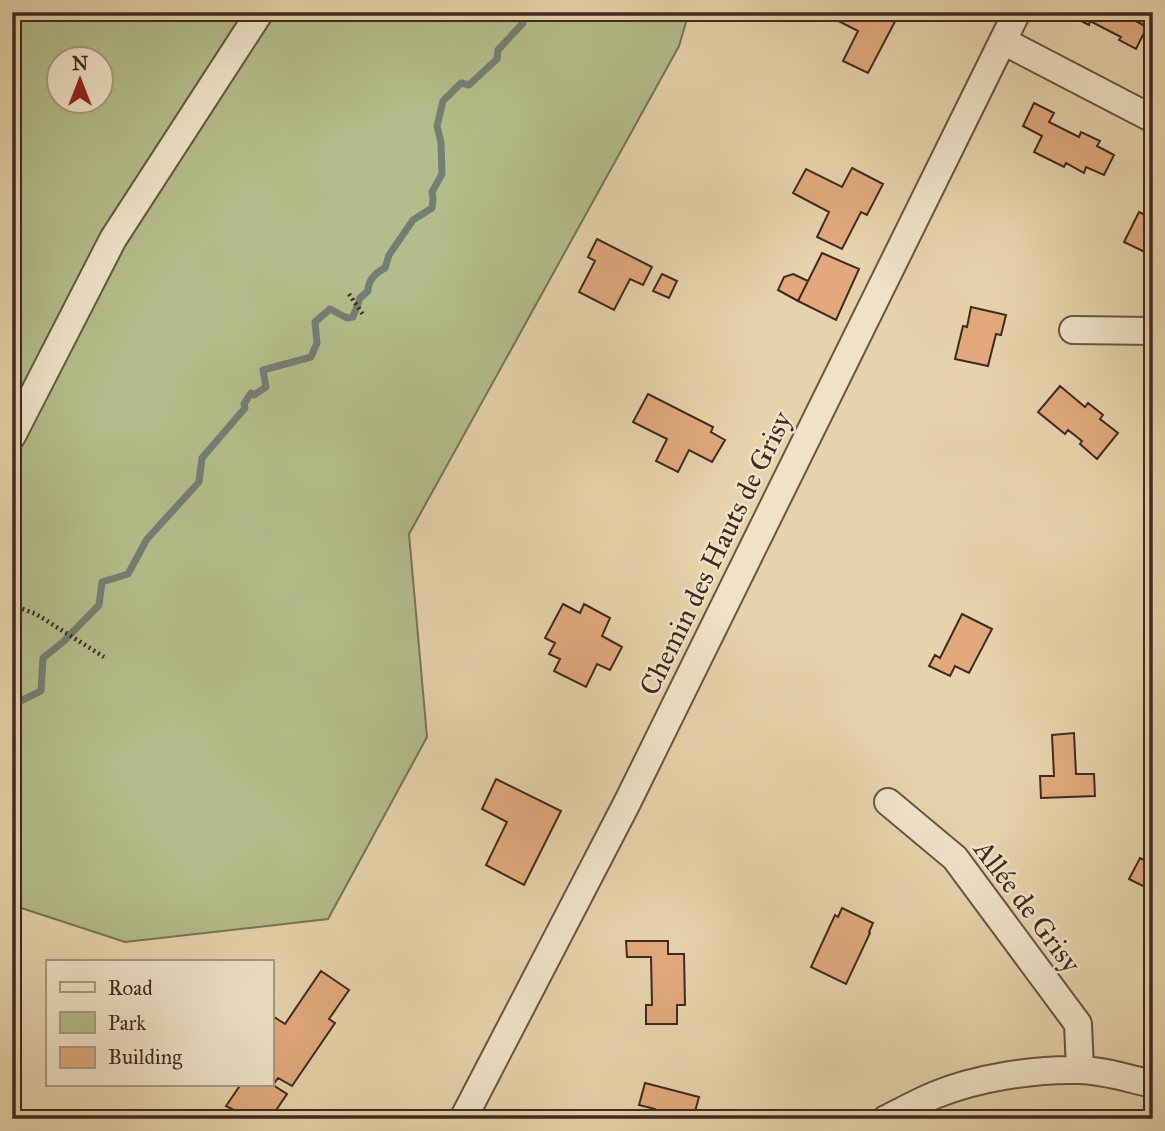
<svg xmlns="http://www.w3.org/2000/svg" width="1165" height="1131" viewBox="0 0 1165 1131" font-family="'IM FELL Great Primer',serif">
  <rect width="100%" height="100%" fill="#e6d2ab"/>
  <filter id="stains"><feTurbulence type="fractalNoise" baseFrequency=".00286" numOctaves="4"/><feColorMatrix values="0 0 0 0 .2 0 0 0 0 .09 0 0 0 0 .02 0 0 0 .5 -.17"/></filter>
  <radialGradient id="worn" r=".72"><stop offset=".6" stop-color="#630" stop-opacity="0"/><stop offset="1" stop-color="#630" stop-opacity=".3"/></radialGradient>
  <path fill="#b3bc8a" stroke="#7a7356" stroke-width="2" fill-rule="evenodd" d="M12,12H689L679,46L409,534L427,737L328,919L125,942L12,905ZM60,60H102V102H60Z"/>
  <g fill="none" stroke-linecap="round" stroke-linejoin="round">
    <path stroke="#747f73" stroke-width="7" d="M12,705L41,691L43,658L63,642L99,605L102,582L128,574L147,539L199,482L202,458L245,408L244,404L251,393L254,395L266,387L263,370L311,357L317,343L315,322L330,309L347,318L353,317L360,298L368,291C368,281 375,273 385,268L389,255L413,220L432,208L433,199L432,192L442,174L441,142L437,126L443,101L461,83L469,85L497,59L498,50L523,23L526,12"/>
  </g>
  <path fill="#e1a97c" stroke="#402a21" stroke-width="2" d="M900,12L868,73L843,61L858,31L823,13Z
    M1073,12H1133L1130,18L1147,27L1136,49L1119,40L1121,37L1090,21L1089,25L1071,16Z
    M1133,12H1146L1153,16L1147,27L1130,18Z
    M1034,103L1054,113L1049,122L1079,137L1081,132L1100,141L1097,146L1114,155L1104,175L1086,167L1084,173L1066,163L1064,167L1034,152L1042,136L1023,126Z
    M852,168L883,184L867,215L861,212L842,249L817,237L829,212L793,193L806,169L842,187Z
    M1139,212L1153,219V256L1124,242Z
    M597,239L652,267L643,285L630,279L614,310L579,292L595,261L588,257Z
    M822,253L859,269L836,320L798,301Z
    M662,274L677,281L669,298L653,291Z
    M793,274L808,281L798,301L778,290L784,277Z
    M971,307L1006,315L1001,335L996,334L988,366L955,359L963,326L967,327Z
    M1060,386L1085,407L1088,403L1103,415L1100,419L1118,433L1097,459L1080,444L1082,441L1068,430L1065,434L1038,412Z
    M648,394L713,427L711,432L725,440L712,462L689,450L678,472L656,461L667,439L633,422Z
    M563,604L580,613L584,604L610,618L602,636L622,647L610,670L597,664L586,687L554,671L560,659L549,654L555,643L545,638Z
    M962,614L992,629L969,673L955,666L950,676L929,666L935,655L940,658Z
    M1074,733L1076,774H1094L1095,796L1041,798L1040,776H1054L1052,735Z
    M496,779L561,811L524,885L486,865L507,822L482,809Z
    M1140,858L1153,865V891L1129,879Z
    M842,908L873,923L869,932L870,933L846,984L811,967L835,915L838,917Z
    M626,941H668V954H684L685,1005H677V1024H646V1005H652L651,957H627Z
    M321,971L349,990L329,1019L335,1023L292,1086L278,1078L273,1085L287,1094L270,1119H238L231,1114L234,1110L226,1106L241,1084H271V1015L285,1024Z
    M645,1083L699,1097L693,1119L676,1114L674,1119H653L655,1109L639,1105Z"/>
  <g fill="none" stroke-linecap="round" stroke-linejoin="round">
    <defs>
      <path id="minor" d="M1003,41L1153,119
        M1073,330L1153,331
        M12,436L113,239L260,12
        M888,802L955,858L1078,1024L1080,1069
        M463,1119L627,803L1017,12
        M886,1119C902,1111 918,1102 935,1095C976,1078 1034,1069 1078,1070C1103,1070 1129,1079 1153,1084"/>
    </defs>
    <use href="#minor" stroke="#6a5444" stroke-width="30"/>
    <path stroke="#402a21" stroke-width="4.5" stroke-dasharray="2 3.5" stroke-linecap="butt" d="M349,294L364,316
      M12,605L36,614L104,657"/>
    <use href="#minor" stroke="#efe2c8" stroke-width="26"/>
  </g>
  <g text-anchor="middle" stroke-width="5" stroke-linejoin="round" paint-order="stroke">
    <g font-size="28" fill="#402a21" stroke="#efe2c8">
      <text transform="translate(715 553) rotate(-64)" y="10">Chemin des Hauts de Grisy</text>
      <text transform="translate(1028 906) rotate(53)" y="10">Allée de Grisy</text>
    </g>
  </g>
  <rect width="1165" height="1131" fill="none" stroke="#e6d2ab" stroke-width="42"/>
  <rect x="14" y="14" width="1137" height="1103" fill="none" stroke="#402a21" stroke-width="3.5"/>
  <rect x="21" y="21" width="1123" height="1089" fill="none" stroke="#402a21" stroke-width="2"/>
  <rect x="46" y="960" width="228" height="126" fill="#efe2c8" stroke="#a99885" stroke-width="2"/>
  <rect x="60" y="982" width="35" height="10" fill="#efe2c8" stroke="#a99885" stroke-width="2"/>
  <text x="108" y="995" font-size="21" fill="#402a21">Road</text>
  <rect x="60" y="1012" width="35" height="21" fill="#b3bc8a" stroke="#a99885" stroke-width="2"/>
  <text x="108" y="1030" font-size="21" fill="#402a21">Park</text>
  <rect x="60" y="1047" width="35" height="21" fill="#e1a97c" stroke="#a99885" stroke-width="2"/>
  <text x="108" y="1064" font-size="21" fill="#402a21">Building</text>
  <g transform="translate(80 80)"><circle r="33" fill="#efe2c8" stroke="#a99885" stroke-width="2"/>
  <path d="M0-5L12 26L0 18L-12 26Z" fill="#8f2418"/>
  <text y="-10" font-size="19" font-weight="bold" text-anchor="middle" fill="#402a21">N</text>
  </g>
  <rect width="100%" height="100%" filter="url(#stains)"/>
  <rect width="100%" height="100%" fill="url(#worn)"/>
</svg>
